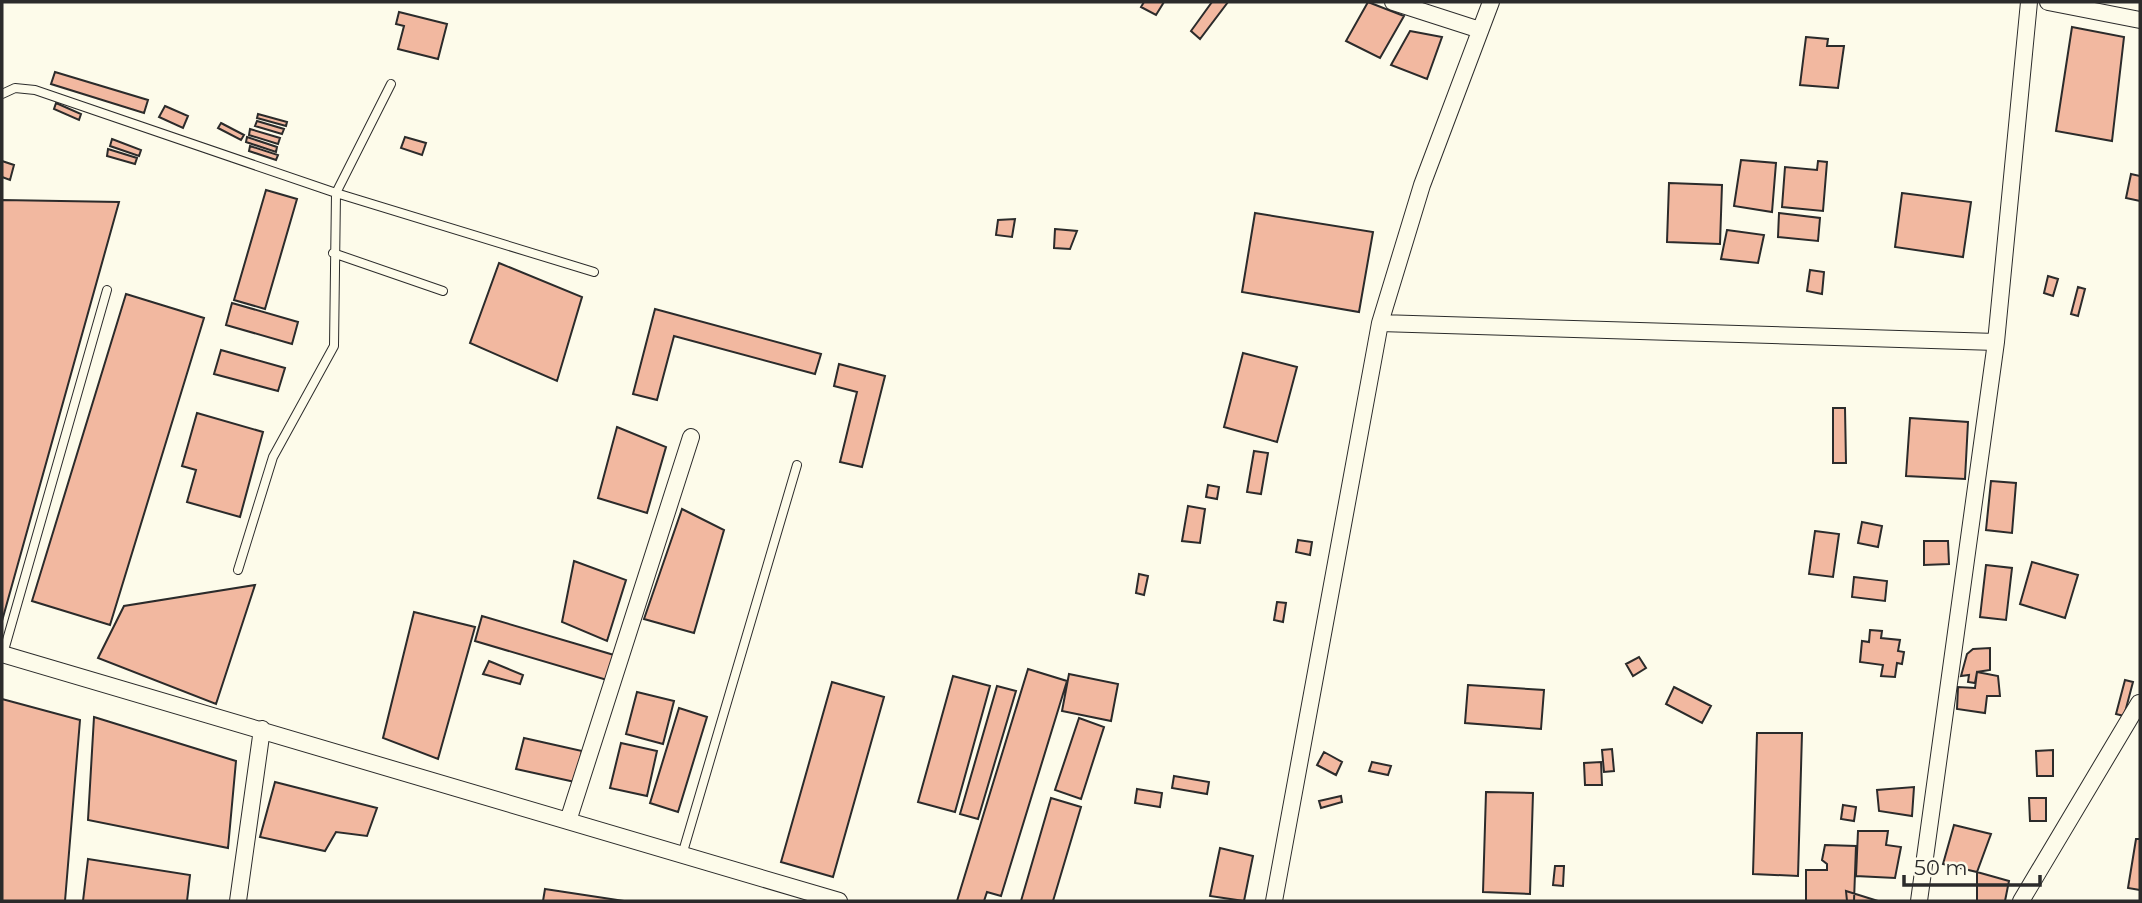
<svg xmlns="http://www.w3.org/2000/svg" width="2142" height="903" viewBox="0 0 2142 903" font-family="Montserrat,sans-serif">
  <rect width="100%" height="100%" fill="#fdfbea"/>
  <path fill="#f2b8a0" stroke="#2b2b2b" stroke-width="2" d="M1144,2H1164L1156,15L1141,7Z
    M1212,2H1228L1200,39L1191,31Z
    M1368,2L1404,16L1380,58L1346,41Z
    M399,12L447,24L438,59L398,49L404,26L396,24Z
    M2072,27L2124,37L2112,141L2056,131Z
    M1410,31L1442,37L1427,79L1391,65Z
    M1806,37L1828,39L1827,46H1844L1838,88L1800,85Z
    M55,72L148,100L144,113L51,84Z
    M56,103L81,114L79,120L54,109Z
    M165,106L188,116L183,128L159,117Z
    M258,114L287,122L286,126L257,118Z
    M257,121L284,129L282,134L255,126Z
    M221,123L244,135L241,140L218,128Z
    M250,129L280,138L278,144L249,135Z
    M247,137L277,147L276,152L246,142Z
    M405,137L426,143L422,155L401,148Z
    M112,139L141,150L139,156L110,146Z
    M250,146L278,155L276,160L249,151Z
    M108,149L137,158L135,164L107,156Z
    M1741,160L1776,163L1772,212L1734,206Z
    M2,161L14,165L10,180L2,177Z
    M1818,161L1827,162L1823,211L1782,207L1785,167L1817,170Z
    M2131,174L2140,176V201L2126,198Z
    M1669,183L1722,185L1720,244L1667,242Z
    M266,190L297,199L265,309L234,300Z
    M1902,193L1971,202L1963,257L1895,247Z
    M2,200L119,202L2,621Z
    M1255,213L1373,232L1359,312L1242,292Z
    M1779,213L1820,218L1818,241L1778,237Z
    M1015,219L1012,237L996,235L998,220Z
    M1055,229L1077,231L1070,249L1054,248Z
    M1727,230L1764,235L1758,263L1721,259Z
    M499,263L582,297L557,381L470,343Z
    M1810,270L1824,272L1822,294L1807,291Z
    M2048,276L2058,279L2053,296L2044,293Z
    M2078,287L2085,289L2078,316L2071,314Z
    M126,294L204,318L110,625L32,601Z
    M232,303L298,322L292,344L226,325Z
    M655,309L821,354L815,374L674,336L657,400L633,394Z
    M221,350L285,368L278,391L214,374Z
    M1243,353L1297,367L1277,442L1224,427Z
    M839,364L885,376L862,467L840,462L857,392L834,386Z
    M1833,408H1845L1846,463H1833Z
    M197,413L263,432L240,517L187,502L196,470L182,466Z
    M1910,418L1968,422L1965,479L1906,476Z
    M617,427L666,447L647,513L598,498Z
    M1254,451L1268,453L1261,494L1247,492Z
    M1991,481L2016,483L2012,533L1986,530Z
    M1208,485L1219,487L1217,499L1206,497Z
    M1188,506L1205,509L1200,543L1182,541Z
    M682,509L724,530L694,633L644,619Z
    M1862,522L1882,526L1878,547L1858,543Z
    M1815,531L1839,534L1833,577L1809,574Z
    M1298,540L1312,542L1310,555L1296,552Z
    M1924,541H1948L1949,564L1924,565Z
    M574,561L626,580L607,641L562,622Z
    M2032,562L2078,575L2065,618L2020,604Z
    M1986,565L2012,568L2006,620L1980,617Z
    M1139,574L1148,576L1144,595L1136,593Z
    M1854,577L1887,581L1885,601L1852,597Z
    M255,585L216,704L98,658L124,606Z
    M1277,602L1286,603L1283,622L1274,620Z
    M414,612L475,627L438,759L383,738Z
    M482,616L614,655L607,680L475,641Z
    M1870,630L1882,631L1881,638L1900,640L1898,651L1904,652L1902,664L1897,663L1895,677L1881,676L1883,665L1860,662L1862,641L1869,642Z
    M1990,648V670L1977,672L1975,683L1968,682L1969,675L1961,676L1967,654L1973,649Z
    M1639,657L1646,668L1633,676L1626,664Z
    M489,661L523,675L520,684L483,674Z
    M1028,669L1067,681L1001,896L987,892L984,901H957Z
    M1977,672L1998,676L2000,696H1987L1985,713L1957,709L1958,687L1975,688Z
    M1069,674L1118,684L1111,721L1062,711Z
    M953,676L990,686L955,812L918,802Z
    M2125,680L2133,682L2124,716L2116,714Z
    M832,682L884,697L833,877L781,862Z
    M1468,685L1544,690L1541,729L1465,723Z
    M997,686L1016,691L978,819L960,814Z
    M1674,687L1711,706L1702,723L1666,704Z
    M637,692L674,701L663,744L626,734Z
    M2,699L80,720L65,901H2Z
    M679,708L707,717L678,812L650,803Z
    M94,717L236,761L228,848L88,820Z
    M1079,718L1104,727L1081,799L1055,790Z
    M1757,733H1802L1798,876L1753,874Z
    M524,738L582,751L575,782L516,769Z
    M621,743L657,751L647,796L610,788Z
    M1612,749L1614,771L1604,772L1602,750Z
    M2053,750V776H2037L2036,751Z
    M1324,752L1342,762L1336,775L1317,765Z
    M1372,762L1391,766L1388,775L1369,771Z
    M1601,762L1602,785H1585L1584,763Z
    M1174,776L1209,782L1207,794L1172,788Z
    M275,782L377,808L367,836L336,832L325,851L260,837Z
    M1914,787L1912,816L1879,811L1877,790Z
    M1137,789L1162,793L1160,807L1135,803Z
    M1486,792L1533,793L1530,894L1483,892Z
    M1341,796L1342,802L1321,808L1319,801Z
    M1051,798L1081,807L1053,901H1021Z
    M2029,798H2046V821H2030Z
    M1843,805L1856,807L1854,821L1841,819Z
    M1954,825L1991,834L1977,872L1943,864Z
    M1858,831H1888L1886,845L1901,847L1895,878L1856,876Z
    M2136,839H2140V890L2128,888Z
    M1825,845L1856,846L1854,901H1806V870H1827V864L1822,860Z
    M1220,848L1253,856L1244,901L1210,896Z
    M88,859L190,875L187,901H83Z
    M1555,866H1564L1563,886L1553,885Z
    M1977,872L2009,881L2005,901H1977Z
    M545,889L624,901H543Z
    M1846,891L1878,901H1847Z"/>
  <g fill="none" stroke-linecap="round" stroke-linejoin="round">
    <defs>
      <path id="lane" d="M2,94L15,88L35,90L336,193L594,272
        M333,253L443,291
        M238,570L273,457L334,346L336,193L391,84
        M3,654L107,290
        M682,855L797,465"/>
      <path id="street" d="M1393,2L1480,30
        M2048,2L2140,20
        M1380,323L1422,185L1491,2
        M2,654L839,901
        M568,821L691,437
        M238,901L262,729
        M1274,901L1380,323L1996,342
        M1919,901L1996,342L2029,2
        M2021,901L2139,703"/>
    </defs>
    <use href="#lane" stroke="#2b2b2b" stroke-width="10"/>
    <use href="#street" stroke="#2b2b2b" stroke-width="18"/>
    <use href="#lane" stroke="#fdfbea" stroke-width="8"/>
    <use href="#street" stroke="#fdfbea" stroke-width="16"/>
  </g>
  <rect width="2142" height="903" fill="none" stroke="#2b2b2b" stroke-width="7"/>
  <path d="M1904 875v10h136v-10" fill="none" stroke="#2b2b2b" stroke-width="3.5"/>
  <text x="1914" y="875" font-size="21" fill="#2b2b2b" stroke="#fdfbea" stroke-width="5" paint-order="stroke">50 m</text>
</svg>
